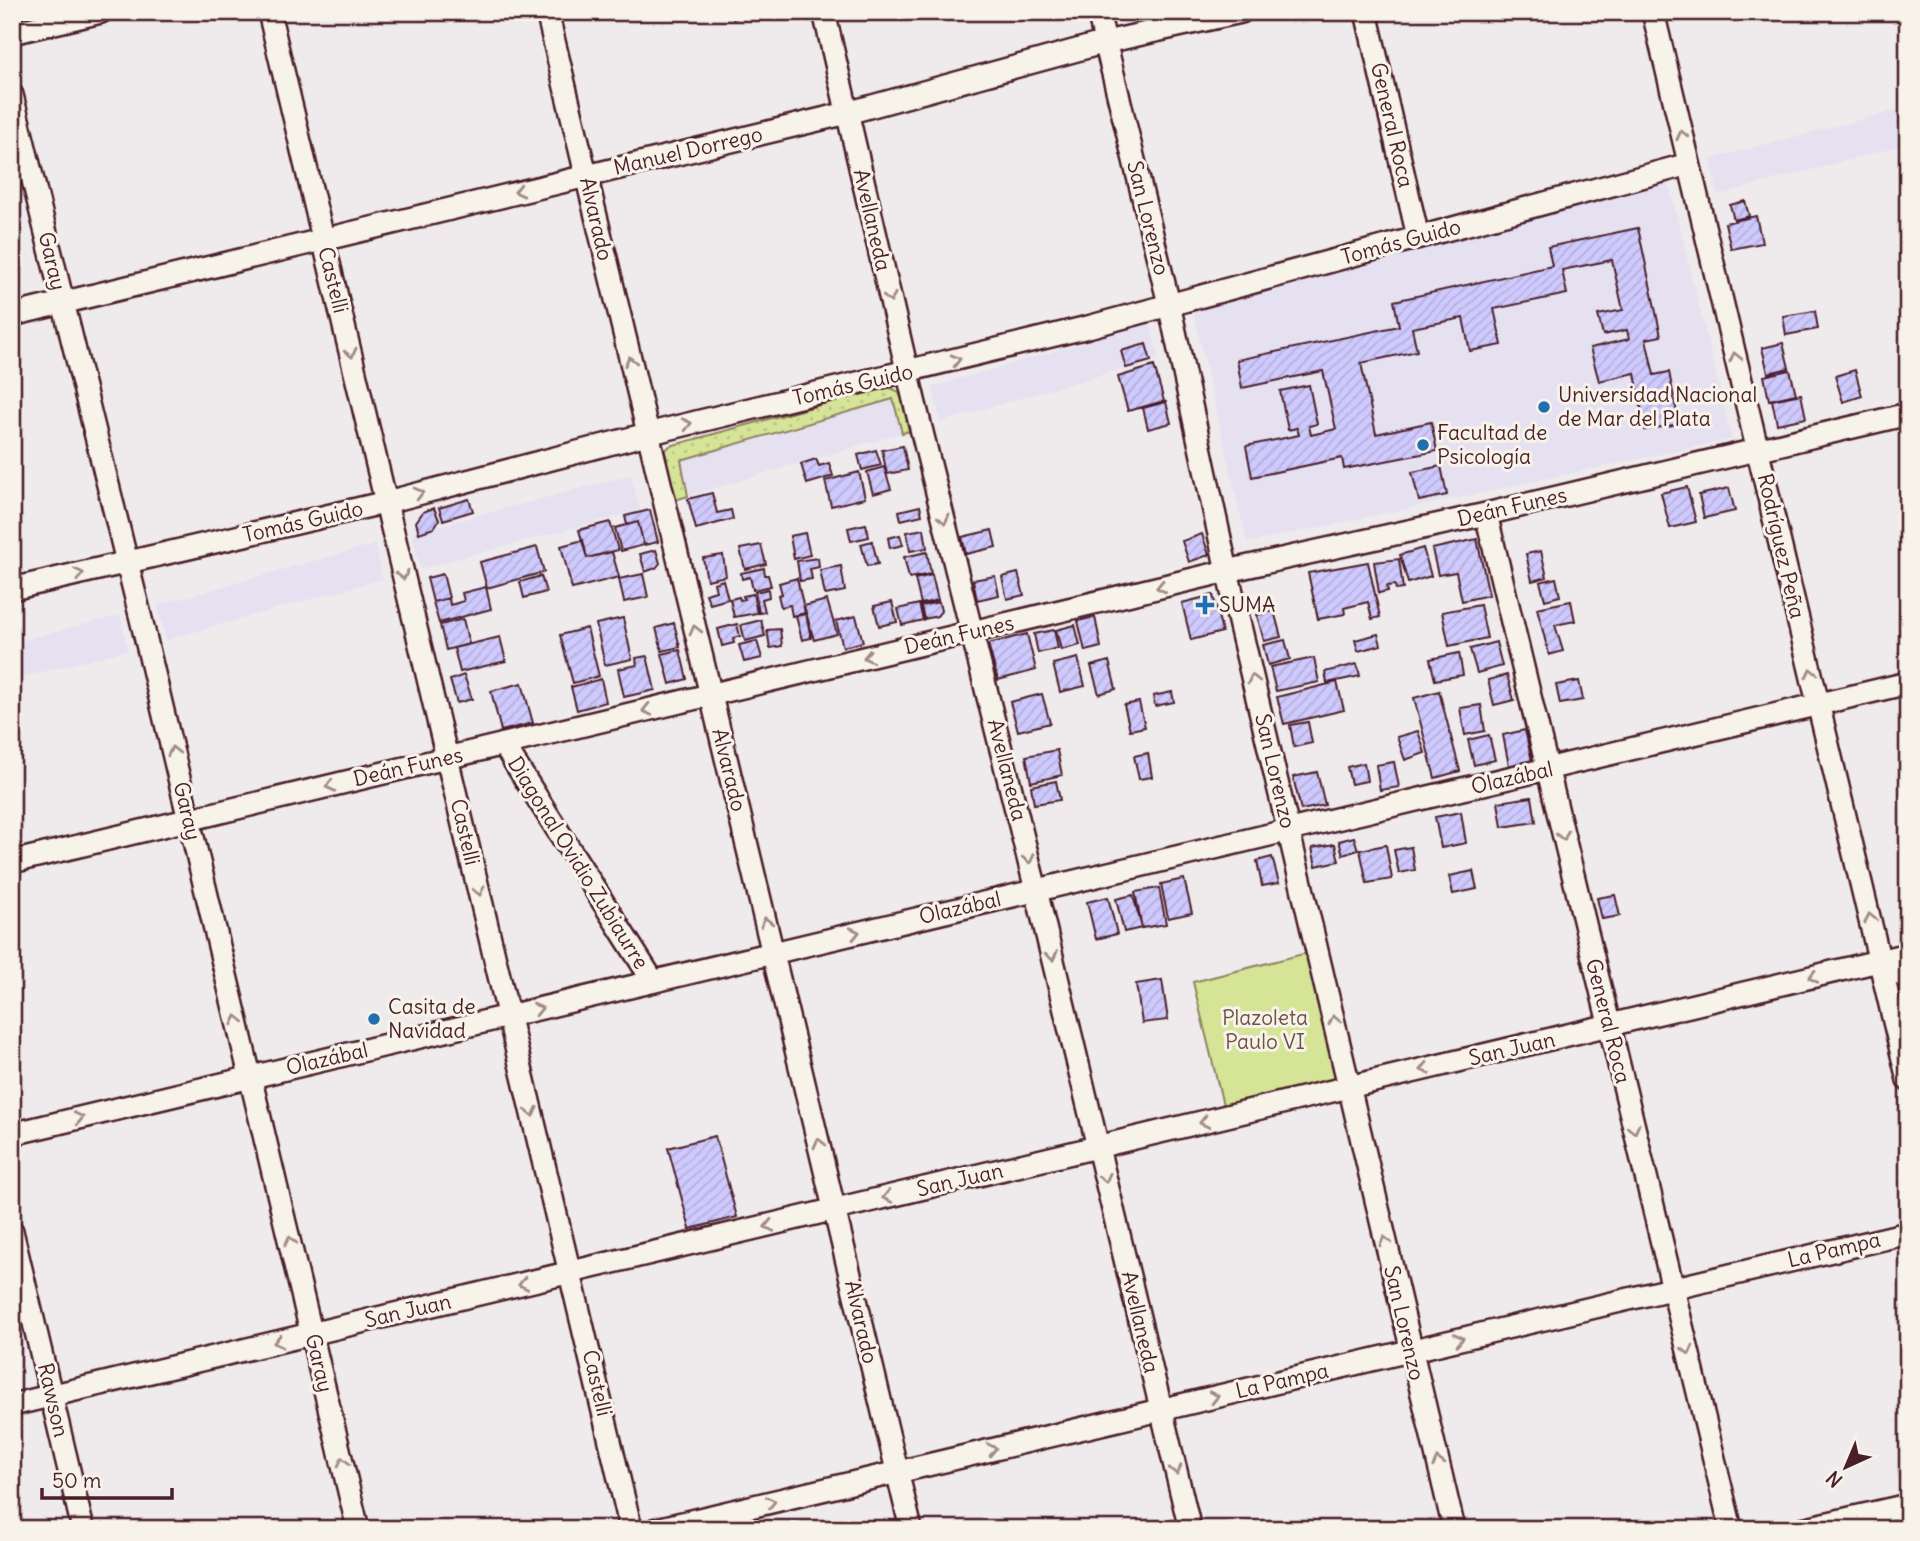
<svg xmlns="http://www.w3.org/2000/svg" width="1920" height="1541" viewBox="0 0 1920 1541" font-family="Delius,sans-serif">
  <defs>
    <pattern id="grass-dots" width="8" height="8" patternUnits="userSpaceOnUse" patternTransform="scale(1.75)"><rect width="8" height="8" fill="#d5e497"/><path d="M2 2h.1M6 6h.1" fill="none" stroke="#b8c382" stroke-width="1.8" stroke-linecap="round"/></pattern>
    <pattern id="building-hatch" width="6" height="6" patternUnits="userSpaceOnUse" patternTransform="scale(1.75)"><rect width="6" height="6" fill="#cfcafd"/><path d="M-1 1l2-2M0 6l6-6M5 7l2-2" fill="none" stroke="#b3add9"/></pattern>
  </defs>
  <rect width="100%" height="100%" fill="#efebec"/>
  <filter id="ink" filterUnits="userSpaceOnUse"><feTurbulence type="fractalNoise" baseFrequency=".0143" numOctaves="2"/><feDisplacementMap in="SourceGraphic" scale="14" xChannelSelector="R" yChannelSelector="G"/><feConvolveMatrix kernelMatrix="1 2 1 2 8 2 1 2 1" color-interpolation-filters="sRGB"/></filter>
  <g filter="url(#ink)">
    <path fill="#e5e1f1" d="M1908,107V144L1718,195L1710,159Z
      M1668,180L1732,439L1247,543L1193,311Z
      M1150,323L1159,358L941,422L932,387Z
      M893,398L902,433L688,496L680,460Z
      M631,475L640,510L420,569L412,533Z
      M375,544L383,579L166,640L157,605Z
      M120,615L128,650L12,680V643Z"/>
    <path fill="url(#grass-dots)" stroke="#908261" stroke-width="2" d="M886,387C907,389 908,414 912,431L902,433L893,399L681,460L688,496L675,500L664,455V451L670,446Z"/>
    <path fill="#d5e497" stroke="#908261" stroke-width="2" d="M1307,953L1338,1078L1223,1105L1193,982Z"/>
    <path fill="url(#building-hatch)" stroke="#4a1f2b" stroke-width="2" d="M731,12H757L733,19Z
      M1745,201L1749,216L1734,220L1730,205Z
      M1756,216L1762,243L1731,249L1725,223Z
      M1638,228L1661,336L1646,339L1654,375L1669,372L1679,424L1645,430L1635,373L1599,381L1590,348L1629,339L1627,330L1603,335L1598,315L1623,310L1612,260L1562,270L1567,294L1494,309L1502,345L1470,351L1463,318L1412,328L1417,351L1361,363L1376,434L1431,422L1437,451L1344,469L1342,458L1252,477L1246,446L1299,435L1297,428L1288,430L1280,391L1309,385L1317,424L1309,426L1311,435L1336,429L1323,371L1242,388L1237,360L1399,326L1394,301L1552,266L1548,247Z
      M1815,311L1818,329L1786,335L1783,316Z
      M1783,343L1789,368L1768,373L1762,348Z
      M1146,344L1151,361L1126,368L1121,351Z
      M1154,366L1164,401L1128,411L1118,377Z
      M1790,370L1796,394L1769,400L1764,376Z
      M1855,370L1862,396L1843,402L1835,376Z
      M1801,394L1806,418L1777,424L1772,400Z
      M1166,402L1171,423L1148,429L1143,408Z
      M903,446L908,470L887,474L882,450Z
      M876,450L881,465L862,470L858,455Z
      M816,459L819,466L829,463L833,476L807,484L801,464Z
      M1441,466L1447,495L1419,501L1412,472Z
      M884,467L891,489L873,494L867,472Z
      M859,472L865,498L831,506L825,481Z
      M1687,487L1696,522L1670,528L1661,493Z
      M1729,488L1735,511L1704,518L1699,495Z
      M712,493L717,513L731,510L733,519L696,529L688,499Z
      M469,499L473,511L443,520L439,508Z
      M920,506L922,515L901,520L899,511Z
      M434,508L439,520L434,528L419,533L416,522L423,512Z
      M650,510L658,542L644,545L638,522L627,525L625,516Z
      M610,522L618,550L587,558L579,530Z
      M638,522L644,545L621,551L615,528Z
      M866,524L869,537L851,541L848,528Z
      M924,529L927,548L910,551L907,532Z
      M992,530L996,547L966,554L962,537Z
      M805,533L810,555L794,559L790,536Z
      M1202,534L1209,555L1189,562L1182,541Z
      M900,535L903,545L890,548L888,538Z
      M1477,539L1489,595L1462,601L1456,572L1438,575L1432,549Z
      M583,540L587,558L612,552L619,577L572,589L561,546Z
      M872,541L878,564L867,566L861,544Z
      M761,545L766,564L745,569L740,549Z
      M537,547L544,572L487,588L480,562Z
      M1423,548L1431,576L1408,583L1400,555Z
      M656,550L660,563L656,568L645,572L640,554Z
      M1541,551L1547,577L1532,581L1526,554Z
      M927,552L931,574L909,578L904,557Z
      M723,555L726,576L707,580L703,558Z
      M818,558L819,567L810,569L812,579L800,581L797,561Z
      M1399,559L1403,589L1396,590L1395,585L1387,586L1388,591L1379,593L1374,562Z
      M1368,562L1380,617L1372,619L1368,602L1344,608L1345,614L1318,619L1308,573Z
      M841,566L845,591L825,595L820,570Z
      M764,568L765,575H768L771,586L753,590L750,577L742,579L741,573Z
      M1018,573L1024,595L1007,599L1002,577Z
      M443,574L449,598L433,602L427,578Z
      M643,574L648,597L624,602L619,579Z
      M932,575L938,600L921,604L915,579Z
      M541,576L546,592L524,598L520,582Z
      M995,576L999,595L977,600L973,580Z
      M797,578L805,613L792,616L790,605L781,607L778,595L782,594L779,583Z
      M1556,578L1560,596L1545,600L1540,582Z
      M723,580L728,599L710,604L706,594L716,591L714,583Z
      M486,587L491,609L439,623L433,602L449,598L450,605L464,601L462,593Z
      M768,589L769,597L762,599L765,612L759,613L755,592Z
      M753,594L757,613L734,617L730,599L739,597L740,600L744,599L743,596Z
      M1213,595L1222,632L1191,640L1182,603Z
      M827,600L837,634L814,640L804,606Z
      M1571,601L1575,621L1555,625L1563,651L1549,655L1537,608Z
      M892,602L897,622L879,626L874,606Z
      M939,602L941,611L937,616L924,619L921,606Z
      M919,604L923,620L902,625L898,609Z
      M1480,605L1487,638L1449,646L1442,612Z
      M1274,611L1281,637L1264,641L1257,615Z
      M806,614L811,638L802,640L796,616Z
      M856,616L863,642L843,647L836,621Z
      M1095,617L1101,647L1085,651L1078,621Z
      M623,618L632,659L605,665L596,624Z
      M463,619L469,644L446,650L440,625Z
      M761,620L765,636L745,641L741,625Z
      M674,623L680,647L662,651L656,628Z
      M737,624L740,636L733,638L734,643L722,646L718,629Z
      M1075,625L1080,645L1061,650L1056,630Z
      M587,628L599,676L573,683L560,635Z
      M780,629L782,646L770,648L767,630Z
      M1054,630L1058,648L1038,653L1034,634Z
      M1027,634L1036,670L998,680L988,644Z
      M1378,634L1381,645L1358,651L1355,640Z
      M500,637L506,661L460,672L454,648Z
      M1285,640L1290,659L1268,665L1263,645Z
      M757,641L762,658L744,662L739,645Z
      M1496,642L1502,666L1477,673L1470,649Z
      M680,650L687,679L670,684L662,654Z
      M1459,653L1463,675L1435,680L1430,659Z
      M647,656L655,690L624,697L618,669L637,665L636,658Z
      M1078,658L1085,686L1060,692L1053,664Z
      M1314,658L1319,682L1276,691L1270,667Z
      M1109,661L1116,689L1099,694L1091,666Z
      M1357,664L1360,676L1327,683L1325,672Z
      M464,675L472,699L457,703L450,680Z
      M1507,675L1514,700L1494,705L1488,680Z
      M601,679L606,702L577,710L571,687Z
      M1579,681L1583,700L1560,704L1556,685Z
      M1337,682L1344,710L1284,724L1277,697Z
      M522,683L533,723L501,731L491,691Z
      M1439,691L1460,771L1435,778L1414,698Z
      M1172,692L1174,702L1155,706L1153,696Z
      M1042,694L1050,723L1018,731L1010,702Z
      M1139,702L1145,727L1130,730L1124,705Z
      M1481,705L1485,731L1465,735L1460,708Z
      M1308,722L1312,743L1294,747L1290,725Z
      M1525,730L1532,761L1509,766L1503,735Z
      M1418,731L1425,753L1405,760L1397,737Z
      M1489,735L1495,760L1474,765L1468,740Z
      M1057,750L1062,775L1031,782L1026,756Z
      M1148,753L1152,777L1139,779L1134,756Z
      M1394,762L1399,787L1380,790L1376,765Z
      M1364,763L1367,781L1351,784L1347,767Z
      M1317,772L1325,805L1301,810L1293,777Z
      M1056,781L1060,800L1034,804L1031,786Z
      M1532,797L1536,822L1502,827L1498,802Z
      M1461,812L1466,843L1441,848L1435,817Z
      M1354,837L1358,850L1343,855L1339,841Z
      M1335,844L1339,861L1316,866L1312,848Z
      M1386,845L1392,879L1367,883L1360,850Z
      M1411,847L1415,870L1399,873L1394,850Z
      M1272,857L1279,883L1262,886L1257,861Z
      M1473,871L1477,889L1453,894L1449,876Z
      M1184,879L1192,913L1168,918L1161,884Z
      M1159,888L1166,924L1142,928L1135,892Z
      M1133,895L1142,928L1124,932L1116,899Z
      M1615,895L1620,916L1602,919L1597,898Z
      M1108,897L1117,934L1096,939L1087,902Z
      M1162,980L1168,1020L1142,1023L1136,984Z
      M715,1136L737,1217L690,1229L668,1148Z"/>
    <g fill="none" stroke-linecap="round" stroke-linejoin="round">
      <defs>
        <path id="minor" d="M269,12L631,1529
          M547,12L911,1529
          M824,12L914,400L1036,890L1190,1529
          M1098,12L1169,304L1227,571L1454,1529
          M1366,12L1418,237
          M1653,12L1908,1080
          M12,33L101,12
          M12,95L142,623L358,1529
          M12,315L847,113L1106,42L1241,12
          M1486,514L1731,1529
          M12,589L387,502L647,434L1088,327L1689,164
          M503,744L653,981
          M12,862L1227,571L1486,514L1908,414
          M1880,961L1908,979
          M12,1134L1908,683
          M12,1231L83,1529
          M12,1405L1908,954
          M657,1529L1908,1233
          M1802,1529L1908,1505"/>
      </defs>
      <use href="#minor" stroke="#4a1f2b" stroke-width="26"/>
      <use href="#minor" stroke="#f7f3e8" stroke-width="21"/>
    </g>
    <defs><path id="oneway-chevron" d="M-2-3.5L2.5 0L-2 3.5" fill="none" stroke-width="1.6" stroke-linecap="round" stroke-linejoin="round" transform="scale(1.75)"/></defs>
    <g stroke="#a0898a">
      <use href="#oneway-chevron" transform="translate(1682 135) rotate(-103)"/>
      <use href="#oneway-chevron" transform="translate(519 191) rotate(166)"/>
      <use href="#oneway-chevron" transform="translate(890 298) rotate(77)"/>
      <use href="#oneway-chevron" transform="translate(351 353) rotate(76)"/>
      <use href="#oneway-chevron" transform="translate(1735 357) rotate(-103)"/>
      <use href="#oneway-chevron" transform="translate(956 360) rotate(-14)"/>
      <use href="#oneway-chevron" transform="translate(630 361) rotate(-103)"/>
      <use href="#oneway-chevron" transform="translate(687 424) rotate(-13)"/>
      <use href="#oneway-chevron" transform="translate(419 493) rotate(-15)"/>
      <use href="#oneway-chevron" transform="translate(944 519) rotate(76)"/>
      <use href="#oneway-chevron" transform="translate(79 574) rotate(-12)"/>
      <use href="#oneway-chevron" transform="translate(403 575) rotate(76)"/>
      <use href="#oneway-chevron" transform="translate(1161 587) rotate(167)"/>
      <use href="#oneway-chevron" transform="translate(695 630) rotate(-104)"/>
      <use href="#oneway-chevron" transform="translate(868 657) rotate(167)"/>
      <use href="#oneway-chevron" transform="translate(1811 673) rotate(-103)"/>
      <use href="#oneway-chevron" transform="translate(1253 679) rotate(-103)"/>
      <use href="#oneway-chevron" transform="translate(647 710) rotate(167)"/>
      <use href="#oneway-chevron" transform="translate(173 751) rotate(-103)"/>
      <use href="#oneway-chevron" transform="translate(330 786) rotate(166)"/>
      <use href="#oneway-chevron" transform="translate(1563 836) rotate(76)"/>
      <use href="#oneway-chevron" transform="translate(1029 859) rotate(76)"/>
      <use href="#oneway-chevron" transform="translate(479 891) rotate(77)"/>
      <use href="#oneway-chevron" transform="translate(1870 918) rotate(-103)"/>
      <use href="#oneway-chevron" transform="translate(766 922) rotate(-104)"/>
      <use href="#oneway-chevron" transform="translate(855 933) rotate(-13)"/>
      <use href="#oneway-chevron" transform="translate(1052 956) rotate(76)"/>
      <use href="#oneway-chevron" transform="translate(1813 977) rotate(167)"/>
      <use href="#oneway-chevron" transform="translate(538 1009) rotate(-13)"/>
      <use href="#oneway-chevron" transform="translate(237 1020) rotate(-103)"/>
      <use href="#oneway-chevron" transform="translate(1334 1020) rotate(-103)"/>
      <use href="#oneway-chevron" transform="translate(1425 1069) rotate(167)"/>
      <use href="#oneway-chevron" transform="translate(532 1112) rotate(77)"/>
      <use href="#oneway-chevron" transform="translate(79 1118) rotate(-13)"/>
      <use href="#oneway-chevron" transform="translate(1204 1122) rotate(167)"/>
      <use href="#oneway-chevron" transform="translate(1634 1129) rotate(76)"/>
      <use href="#oneway-chevron" transform="translate(819 1143) rotate(-104)"/>
      <use href="#oneway-chevron" transform="translate(1105 1178) rotate(77)"/>
      <use href="#oneway-chevron" transform="translate(887 1197) rotate(167)"/>
      <use href="#oneway-chevron" transform="translate(769 1226) rotate(167)"/>
      <use href="#oneway-chevron" transform="translate(290 1241) rotate(-103)"/>
      <use href="#oneway-chevron" transform="translate(1385 1241) rotate(-103)"/>
      <use href="#oneway-chevron" transform="translate(523 1284) rotate(167)"/>
      <use href="#oneway-chevron" transform="translate(1459 1339) rotate(-13)"/>
      <use href="#oneway-chevron" transform="translate(278 1342) rotate(167)"/>
      <use href="#oneway-chevron" transform="translate(1688 1350) rotate(76)"/>
      <use href="#oneway-chevron" transform="translate(1214 1397) rotate(-13)"/>
      <use href="#oneway-chevron" transform="translate(992 1449) rotate(-13)"/>
      <use href="#oneway-chevron" transform="translate(343 1462) rotate(-103)"/>
      <use href="#oneway-chevron" transform="translate(1438 1462) rotate(-104)"/>
      <use href="#oneway-chevron" transform="translate(1176 1470) rotate(76)"/>
      <use href="#oneway-chevron" transform="translate(771 1502) rotate(-13)"/>
    </g>
  </g>
  <g fill="#1f6fb2" stroke="#f7f3e8" stroke-width="2.5">
    <circle cx="1544" cy="407" r="7"/>
    <circle cx="1423" cy="445" r="7"/>
    <path d="M1201.5 594.5h7v7h7v7h-7v7h-7v-7h-7v-7h7z"/>
    <circle cx="374" cy="1019" r="7"/>
  </g>
  <g text-anchor="middle" stroke-width="6" stroke-linejoin="round" paint-order="stroke">
    <g font-size="21" fill="#4a1f2b" stroke="#f7f3e8">
      <text transform="translate(1392 125) rotate(77)" y="7">General Roca</text>
      <text transform="translate(688 151) rotate(-13)" y="7">Manuel Dorrego</text>
      <text transform="translate(1148 218) rotate(76)" y="7">San Lorenzo</text>
      <text transform="translate(596 219) rotate(77)" y="7">Alvarado</text>
      <text transform="translate(872 220) rotate(77)" y="7">Avellaneda</text>
      <text transform="translate(1401 242) rotate(-15)" y="7">Tomás Guido</text>
      <text transform="translate(52 261) rotate(77)" y="7">Garay</text>
      <text transform="translate(333 280) rotate(76)" y="7">Castelli</text>
      <text transform="translate(853 385) rotate(-13)" y="7">Tomás Guido</text>
      <text transform="translate(1512 507) rotate(-13)" y="7">Deán Funes</text>
      <text transform="translate(303 522) rotate(-13)" y="7">Tomás Guido</text>
      <text transform="translate(1781 546) rotate(77)" y="7">Rodríguez Peña</text>
      <text transform="translate(959 635) rotate(-13)" y="7">Deán Funes</text>
      <text transform="translate(408 767) rotate(-13)" y="7">Deán Funes</text>
      <text transform="translate(729 770) rotate(76)" y="7">Alvarado</text>
      <text transform="translate(1007 770) rotate(76)" y="7">Avellaneda</text>
      <text transform="translate(1275 771) rotate(77)" y="7">San Lorenzo</text>
      <text transform="translate(1512 778) rotate(-13)" y="7">Olazábal</text>
      <text transform="translate(187 811) rotate(77)" y="7">Garay</text>
      <text transform="translate(465 832) rotate(77)" y="7">Castelli</text>
      <text transform="translate(578 863) rotate(58)" y="7">Diagonal Ovidio Zubiaurre</text>
      <text transform="translate(960 908) rotate(-13)" y="7">Olazábal</text>
      <text transform="translate(1608 1021) rotate(76)" y="7">General Roca</text>
      <text transform="translate(1512 1049) rotate(-13)" y="7">San Juan</text>
      <text transform="translate(327 1059) rotate(-13)" y="7">Olazábal</text>
      <text transform="translate(960 1180) rotate(-13)" y="7">San Juan</text>
      <text transform="translate(1834 1250) rotate(-13)" y="7">La Pampa</text>
      <text transform="translate(408 1311) rotate(-13)" y="7">San Juan</text>
      <text transform="translate(861 1322) rotate(77)" y="7">Alvarado</text>
      <text transform="translate(1140 1322) rotate(77)" y="7">Avellaneda</text>
      <text transform="translate(1404 1323) rotate(77)" y="7">San Lorenzo</text>
      <text transform="translate(319 1363) rotate(77)" y="7">Garay</text>
      <text transform="translate(1282 1381) rotate(-13)" y="7">La Pampa</text>
      <text transform="translate(597 1383) rotate(77)" y="7">Castelli</text>
      <text transform="translate(53 1400) rotate(77)" y="7">Rawson</text>
    </g>
    <g font-size="21" fill="#4a1f2b" stroke="#f7f3e8" text-anchor="start">
      <text x="1558" y="402">Universidad Nacional<tspan x="1558" dy="24">de Mar del Plata</tspan></text>
      <text x="1437" y="440">Facultad de<tspan x="1437" dy="24">Psicología</tspan></text>
      <text x="1219" y="612">SUMA</text>
      <text x="388" y="1014">Casita de<tspan x="388" dy="24">Navidad</tspan></text>
    </g>
    <g font-size="21" fill="#6d5046" stroke="#f7f3e8">
      <text x="1265" y="1025">Plazoleta<tspan x="1265" dy="24">Paulo VI</tspan></text>
    </g>
  </g>
  <rect width="1920" height="1541" fill="none" stroke="#f7f3e8" stroke-width="42"/>
  <rect x="21" y="21" width="1878" height="1499" fill="none" stroke="#4a1f2b" stroke-width="2.5" filter="url(#ink)"/>
  <g transform="translate(1846 1467) rotate(224)" stroke="#f7f3e8" stroke-width="5" paint-order="stroke">
  <path d="M0-5L12 26L0 18L-12 26Z" fill="#4a1f2b"/>
  <text y="-10" font-size="19" font-weight="bold" text-anchor="middle" fill="#4a1f2b">N</text>
  </g>
  <path d="M42 1488v10h130v-10" fill="none" stroke="#4a1f2b" stroke-width="3.5"/>
  <text x="52" y="1488" font-size="21" fill="#4a1f2b" stroke="#f7f3e8" stroke-width="5" paint-order="stroke">50 m</text>
</svg>
